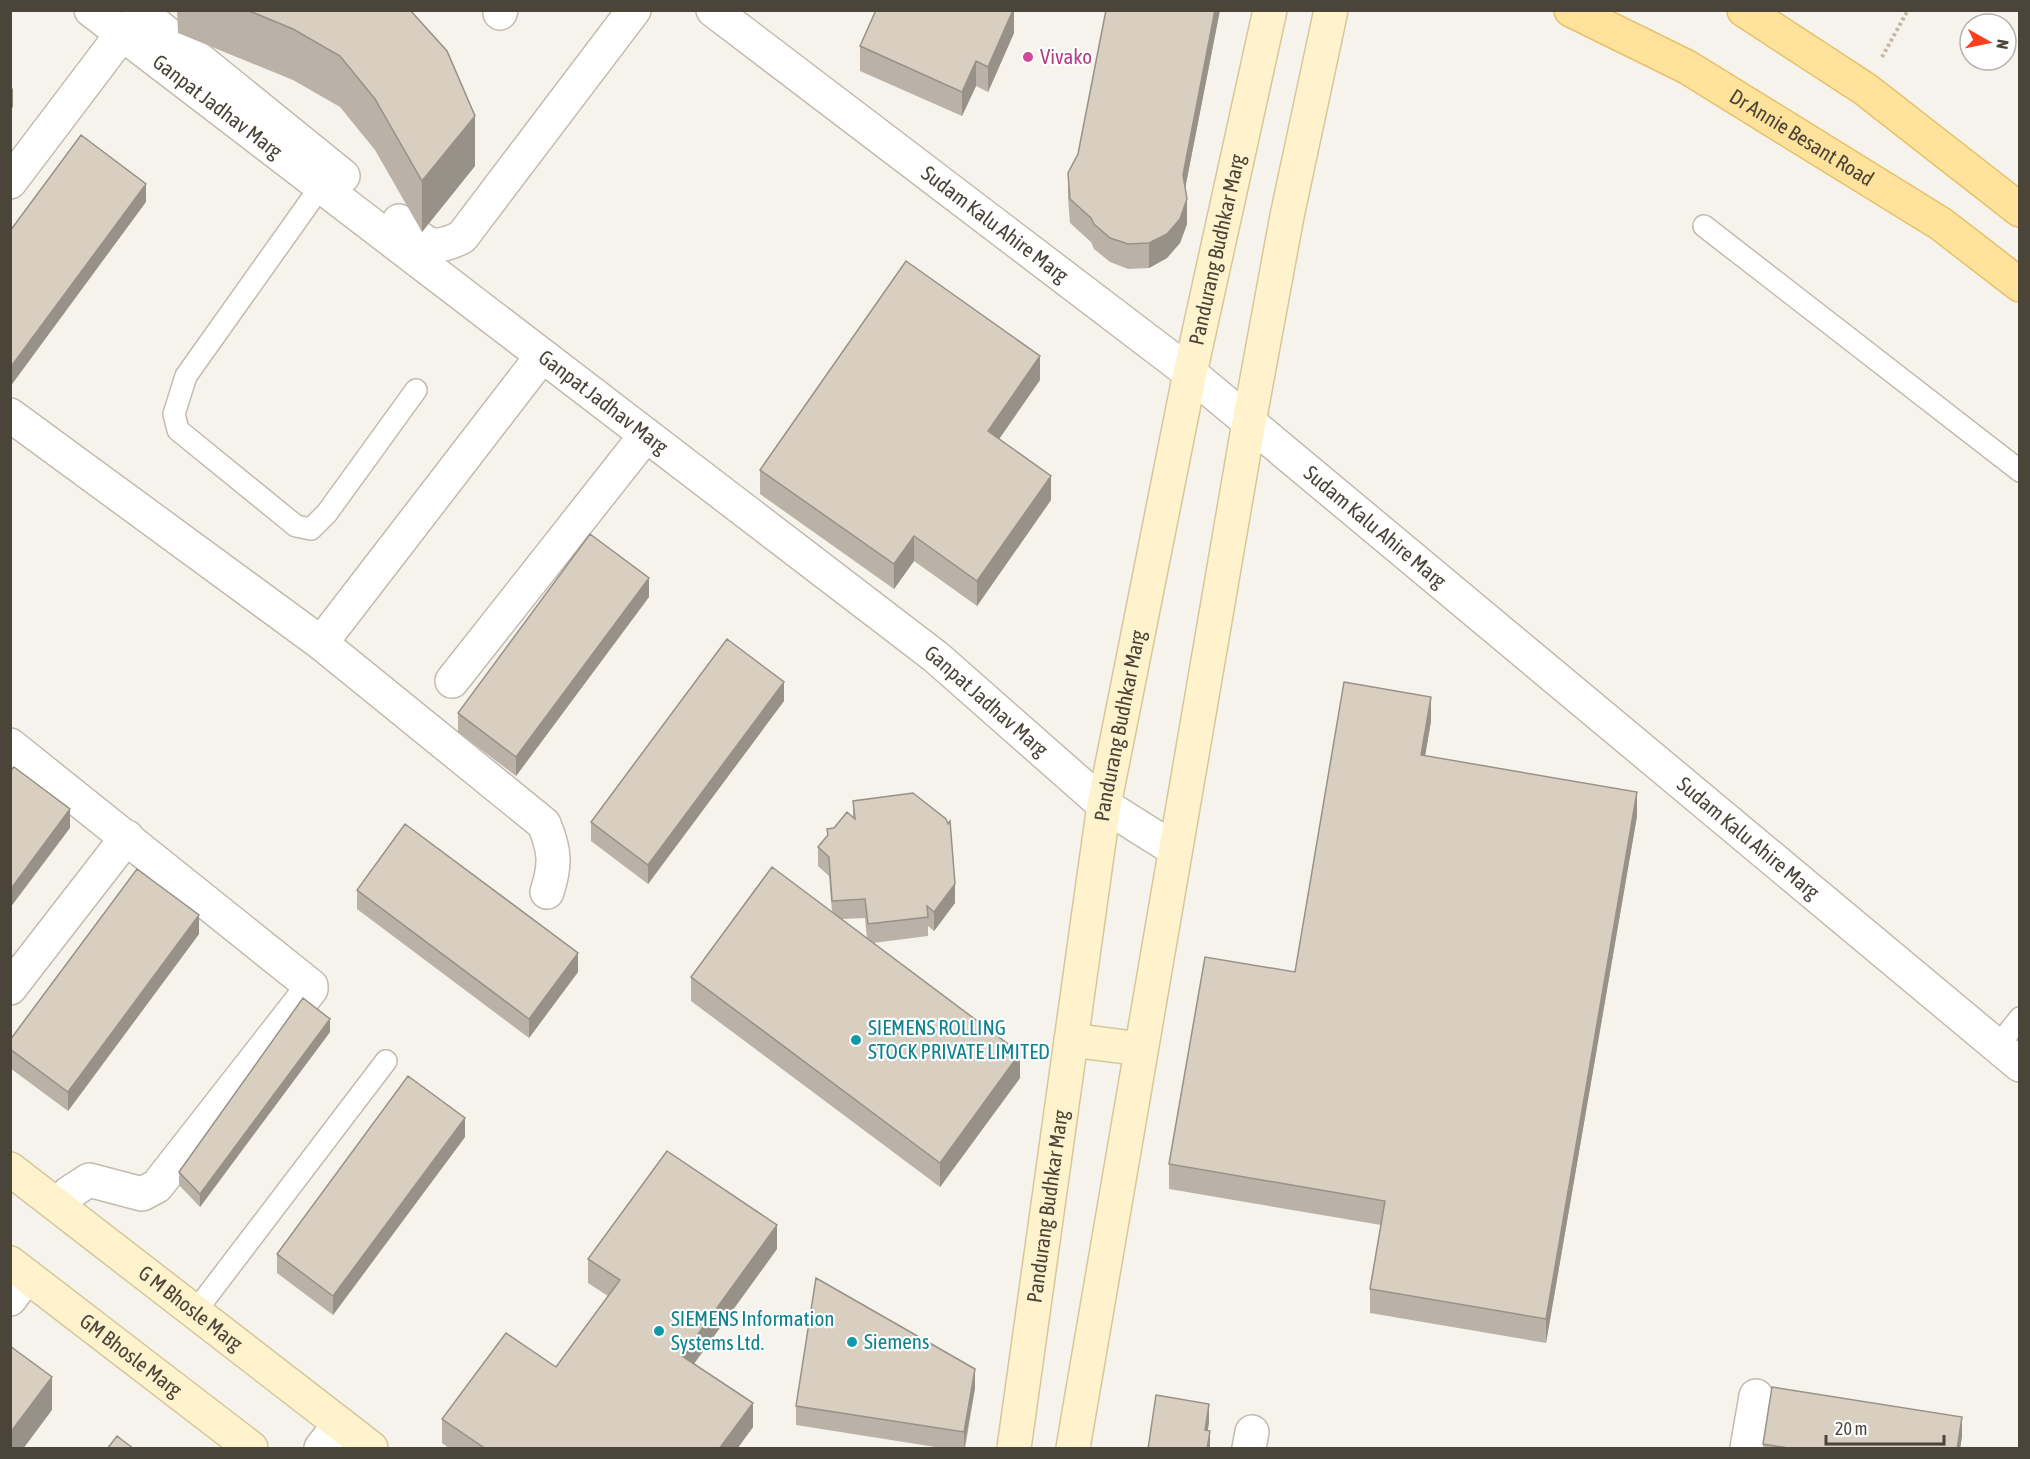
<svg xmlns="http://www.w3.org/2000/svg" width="2030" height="1459" viewBox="0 0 2030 1459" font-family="'Asap Condensed',sans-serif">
  <rect width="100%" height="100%" fill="#f6f3ec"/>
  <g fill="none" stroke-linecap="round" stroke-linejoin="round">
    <defs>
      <path id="service" d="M321,186L186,376L174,414L178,430L296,526L311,529L327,513L416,390
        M1704,226L2020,471
        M1997,1047L2020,1018
        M195,1312L386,1061"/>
      <g id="minor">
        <path id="s1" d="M91,10L936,657L1104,805L1174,849"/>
        <path d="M138,10L343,176"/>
        <path id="s2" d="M713,10L1190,373L2020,1065"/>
        <path d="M500,13L501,10"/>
        <path d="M10,182L122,34"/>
        <path d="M399,221C425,242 429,254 462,237L634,10"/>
        <path d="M10,415L321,643L542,356"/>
        <path d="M321,643L544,824C555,851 556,864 547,892"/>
        <path d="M452,681L646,435"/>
        <path d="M10,745L311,986V989L157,1186L142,1194L89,1180L69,1193L59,1206"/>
        <path d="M10,988L127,837"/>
        <path d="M10,1299L27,1276"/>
        <path d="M1249,1448L1252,1432"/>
        <path d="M1747,1448L1756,1396"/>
      </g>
      <path id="tertiary" d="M321,1448L340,1424"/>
      <g id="secondary">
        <path d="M1071,1040L1141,1049"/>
        <path id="s3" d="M10,1169L371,1448"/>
        <path id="s4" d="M10,1263L251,1448"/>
        <path id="s5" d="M1014,1448L1104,805L1190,373L1270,10"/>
        <path d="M1073,1448L1249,422L1287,216L1331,10"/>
      </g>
      <g id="primary">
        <path id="s6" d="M1571,10L1687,67L1941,224L2020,285"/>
        <path d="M1744,10L1865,89L2020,210"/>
      </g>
    </defs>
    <use href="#service" stroke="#c2bbae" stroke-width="24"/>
    <use href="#minor" stroke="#c2bbae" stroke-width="36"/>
    <use href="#tertiary" stroke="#c2bbae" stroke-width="36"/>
    <use href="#secondary" stroke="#d6c79b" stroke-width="36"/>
    <use href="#primary" stroke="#e6c16a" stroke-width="36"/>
    <path stroke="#c4b79f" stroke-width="4" stroke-dasharray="3 3" stroke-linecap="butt" d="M1882,57L1908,10"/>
    <use href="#service" stroke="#fff" stroke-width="21"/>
    <use href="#minor" stroke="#fff" stroke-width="33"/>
    <use href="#tertiary" stroke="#fff" stroke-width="33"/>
    <use href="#secondary" stroke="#fff3cd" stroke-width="33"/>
    <use href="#primary" stroke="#ffe39c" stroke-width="33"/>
  </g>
  <path fill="#bab2a6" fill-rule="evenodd" d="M177,10H410L475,166L422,232L375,150L340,107L293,80L178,33Z
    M1014,10V33L988,92L976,86L962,116L860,71V46Z
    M1220,10L1185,189L1187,224L1180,243L1167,258L1149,268L1128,269L1110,262L1094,249L1091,242L1070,223L1068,198V173L1078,154Z
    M1040,380L999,439L1051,500L977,606L914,561L894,589L760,494V470Z
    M649,597L516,776L458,732V713Z
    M784,701L648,884L591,841V822Z
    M1431,721L1425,756L1637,816L1546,1343L1370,1313V1289L1381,1225L1169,1189V1164L1295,972Z
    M853,801L955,903L934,931L928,926V936L873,943L1020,1078L940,1187L691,1001V977L832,912L829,876L818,866V847L827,836V829L834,828L853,817ZM865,918L867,939L842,919Z
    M357,890L578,972L529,1038L357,909Z
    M199,934L68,1111L10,1068V1040Z
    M330,1032L200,1207L179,1185V1172Z
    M465,1137L333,1315L277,1273V1254Z
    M777,1249L694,1364L753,1427L737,1449H450L442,1443V1419L556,1367L608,1296L588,1283V1259Z
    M975,1388L965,1449H948L796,1425V1406Z
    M1962,1436L1960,1449H1763V1444Z"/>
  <path fill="#979187" d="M1013,10H1014V33L988,92V67Z
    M1215,10H1220L1183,199V175Z
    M976,61V86L962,116V92Z
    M13,88V107L10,110V91Z
    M475,116V166L422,232V181Z
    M146,184V202L10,387V368Z
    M1187,199V224L1180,243L1167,258L1149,268V243Z
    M1040,356V380L988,455V431Z
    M1051,476V500L977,606V581Z
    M914,536V561L894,589V564Z
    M649,578V597L516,776V757Z
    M784,682V701L648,884V865Z
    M1431,697V721L1421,780V755Z
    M1637,792V816L1546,1343V1319Z
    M70,809V828L10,908V890Z
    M955,884V903L934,931V912Z
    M199,915V934L68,1111V1092Z
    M578,953V972L529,1038V1019Z
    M330,1019V1032L200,1207V1194Z
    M1020,1053V1078L940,1187V1163Z
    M465,1118V1137L333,1315V1296Z
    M777,1225V1249L682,1380V1356Z
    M975,1369V1388L964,1449V1432Z
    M52,1377V1410L23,1449H10V1433Z
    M753,1403V1427L737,1449H719Z
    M1209,1404V1423L1205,1449V1430Z
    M1962,1417V1436L1960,1449H1957Z
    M1210,1431V1449H1207Z"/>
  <path fill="#d8cfc1" stroke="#979187" stroke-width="1.5" d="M247,10H410L447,51L475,116L422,181L375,99L340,56L293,29Z
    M876,10H1013L988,67L976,61L962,92L860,46Z
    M1106,10H1215L1183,175L1187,199L1180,219L1167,234L1149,243L1128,244L1110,238L1094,224L1091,218L1070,199L1068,173L1078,154Z
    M81,135L146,184L10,368V231Z
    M906,261L1040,356L988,431L1051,476L977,581L914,536L894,564L760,470Z
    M590,534L649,578L516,757L458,713Z
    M727,639L784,682L648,865L591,822Z
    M1344,682L1431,697L1421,755L1637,792L1546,1319L1370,1289L1385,1201L1169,1164L1205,957L1295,972Z
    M14,767L70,809L10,890V771Z
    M913,793L946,819L948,824L950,821L955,884L934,912L927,906L928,917L868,924L865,899L832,901L829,857L818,847L828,835L827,829L834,828L847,812L855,819L853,801Z
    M405,824L578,953L529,1019L357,890Z
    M772,867L1020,1053L940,1163L691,977Z
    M137,869L199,915L68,1092L10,1049V1040Z
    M303,998L330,1019L200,1194L179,1172Z
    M408,1076L465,1118L333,1296L277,1254Z
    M667,1151L777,1225L682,1356L753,1403L719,1449H486L442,1419L506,1333L556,1367L620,1280L588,1259Z
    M816,1278L975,1369L964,1432L796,1406Z
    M10,1346L52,1377L10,1433Z
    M1772,1387L1962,1417L1957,1449H1795L1763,1444Z
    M1156,1395L1209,1404L1205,1430L1210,1431L1207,1449H1148Z
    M117,1436L134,1449H107Z"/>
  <circle fill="#d1479c" stroke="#fff" stroke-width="2" cx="1028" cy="57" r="6"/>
  <g fill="#0f9aa8" stroke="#fff" stroke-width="2">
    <circle cx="856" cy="1040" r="6"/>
    <circle cx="659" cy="1331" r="6"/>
    <circle cx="852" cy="1342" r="6"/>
  </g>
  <g text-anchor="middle" stroke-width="4.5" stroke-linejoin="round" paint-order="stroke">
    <g font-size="21" fill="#b23c85" stroke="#fff" text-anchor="start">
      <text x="1040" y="64">Vivako</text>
    </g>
    <g font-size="21" fill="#4b4439" stroke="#fff">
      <text dy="7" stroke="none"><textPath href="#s1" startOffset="159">Ganpat Jadhav Marg</textPath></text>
      <text dy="7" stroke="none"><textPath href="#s6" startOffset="264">Dr Annie Besant Road</textPath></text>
      <text dy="7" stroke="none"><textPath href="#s2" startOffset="354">Sudam Kalu Ahire Marg</textPath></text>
      <text dy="7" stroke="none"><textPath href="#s5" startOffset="1216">Pandurang Budhkar Marg</textPath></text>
      <text dy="7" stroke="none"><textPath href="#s1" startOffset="645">Ganpat Jadhav Marg</textPath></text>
      <text dy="7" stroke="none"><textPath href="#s2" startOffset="840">Sudam Kalu Ahire Marg</textPath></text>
      <text dy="7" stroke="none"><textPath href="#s1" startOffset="1131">Ganpat Jadhav Marg</textPath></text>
      <text dy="7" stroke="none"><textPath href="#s5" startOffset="730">Pandurang Budhkar Marg</textPath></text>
      <text dy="7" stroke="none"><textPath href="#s2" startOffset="1326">Sudam Kalu Ahire Marg</textPath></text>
      <text dy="7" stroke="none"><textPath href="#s5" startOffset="244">Pandurang Budhkar Marg</textPath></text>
      <text dy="7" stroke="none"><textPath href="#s3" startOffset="228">G M Bhosle Marg</textPath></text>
      <text dy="7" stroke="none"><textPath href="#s4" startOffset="152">GM Bhosle Marg</textPath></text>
    </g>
    <g font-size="21" fill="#0d838f" stroke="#fff" text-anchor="start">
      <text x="868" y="1035">SIEMENS ROLLING<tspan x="868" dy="24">STOCK PRIVATE LIMITED</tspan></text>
      <text x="671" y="1326">SIEMENS Information<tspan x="671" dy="24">Systems Ltd.</tspan></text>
      <text x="864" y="1349">Siemens</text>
    </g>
  </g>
  <rect width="2030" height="1459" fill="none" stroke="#4b4439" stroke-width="24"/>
  <g transform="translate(1988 42) rotate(99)"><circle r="28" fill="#ffffff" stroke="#b7b4b0" stroke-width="1.5"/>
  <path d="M0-4.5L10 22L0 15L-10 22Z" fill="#fc3f1d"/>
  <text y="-9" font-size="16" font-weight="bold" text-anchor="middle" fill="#4b4439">N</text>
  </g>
  <path d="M1826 1435v9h118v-9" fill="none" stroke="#4b4439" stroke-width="3"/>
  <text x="1835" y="1435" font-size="18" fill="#4b4439" stroke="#ffffff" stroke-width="4.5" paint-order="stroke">20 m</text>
</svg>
